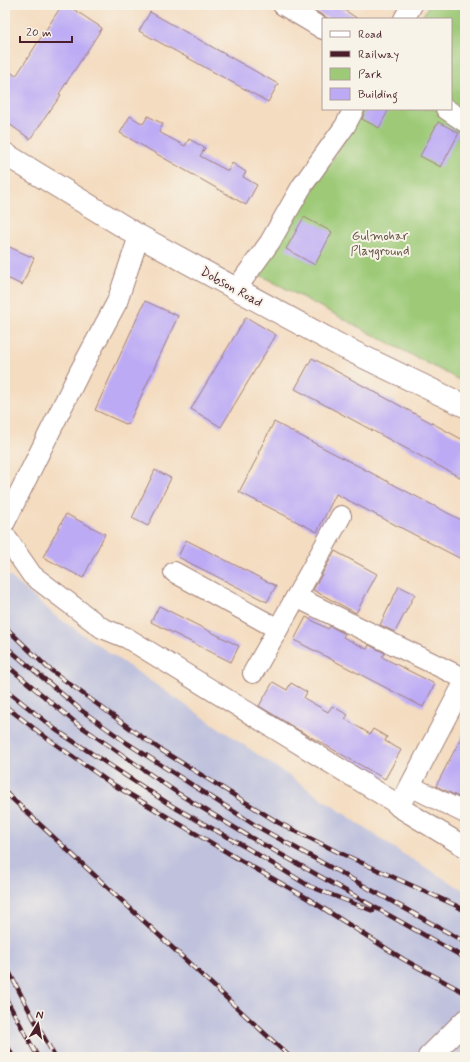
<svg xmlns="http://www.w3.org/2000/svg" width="470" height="1062" viewBox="0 0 470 1062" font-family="Mynerve,sans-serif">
  <rect width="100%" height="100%" fill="#f7f3e8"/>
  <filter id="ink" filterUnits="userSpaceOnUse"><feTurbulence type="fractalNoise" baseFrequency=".025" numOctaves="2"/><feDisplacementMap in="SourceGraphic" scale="8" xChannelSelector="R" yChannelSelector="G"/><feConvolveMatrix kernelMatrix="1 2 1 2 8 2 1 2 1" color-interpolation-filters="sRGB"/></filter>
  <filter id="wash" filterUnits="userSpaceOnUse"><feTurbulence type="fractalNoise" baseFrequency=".012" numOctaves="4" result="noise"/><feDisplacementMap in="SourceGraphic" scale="16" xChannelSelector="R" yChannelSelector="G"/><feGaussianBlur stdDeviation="0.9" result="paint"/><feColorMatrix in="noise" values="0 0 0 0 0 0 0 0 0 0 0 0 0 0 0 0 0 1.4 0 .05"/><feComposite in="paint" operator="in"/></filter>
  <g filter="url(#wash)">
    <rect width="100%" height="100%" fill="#f4dcc0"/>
    <path fill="#c0c2dd" d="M5,572L57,617L403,854L465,891V1057H5Z"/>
    <path fill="#9eca78" stroke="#747452" d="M429,5H465V383L260,275L364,109H451V19H421Z"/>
    <g id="blocks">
      <path fill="#bcaaf5" d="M62,5H67L102,28L59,94L61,95L30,139L5,121V68L16,76Z
        M305,5H337L358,19H329Z
        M150,12L278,84L268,102L139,31Z
        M365,109H389L379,128L362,119Z
        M130,116L143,124L148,116L163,124L159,132L185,146L189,139L205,148L200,156L228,171L232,163L246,172L243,177L257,185L246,205L120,133Z
        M438,122L459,133L441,167L420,156Z
        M304,217L332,232L315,265L286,249Z
        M5,245L34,258L22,285L5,277Z
        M145,301L178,316L128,425L95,410Z
        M246,317L276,335L221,427L191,409Z
        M312,358L465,441V480L295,389Z
        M274,422L465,522V561L336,494L317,532L239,492L259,454L258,453Z
        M155,470L171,478L148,526L132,518Z
        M66,514L105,534L83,578L43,557Z
        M186,540L276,586L267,602L178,557Z
        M335,551L377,574L356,613L313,590Z
        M399,586L415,594L395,632L380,625Z
        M159,606L239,646L231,662L151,622Z
        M306,617L328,629L330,626L345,634L343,637L367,649L369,645L385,653L382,657L435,684L423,707L294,640Z
        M273,682L287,690L291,683L307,692L304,698L328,712L332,706L348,715L345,719L370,734L373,729L387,737L385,741L401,750L385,779L302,732L259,706Z
        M465,730V800L436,786Z"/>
    </g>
  </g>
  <g filter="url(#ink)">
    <use href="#blocks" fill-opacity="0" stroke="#9f7e76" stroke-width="1"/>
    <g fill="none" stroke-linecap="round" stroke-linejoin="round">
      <defs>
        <path id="street" d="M283,5L323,29
          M404,19L412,5
          M446,109L465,122
          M236,289L270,242L302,186L345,126L354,109
          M341,516L296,597L465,679
          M5,522L80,371L117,302L139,236
          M5,536L32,575L102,628L127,638L394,802L399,807L465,847
          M174,572L278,629
          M253,673L296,597
          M410,786L465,813
          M399,807L465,681"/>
        <path id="secondary" d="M5,154L139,236L341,346L465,406"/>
        <path id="primary" d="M429,1057L465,1021"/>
      </defs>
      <use href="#street" stroke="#9f7e76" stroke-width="22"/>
      <use href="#secondary" stroke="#9f7e76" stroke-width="24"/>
      <use href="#primary" stroke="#9f7e76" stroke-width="24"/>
      <use href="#street" stroke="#fff" stroke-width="20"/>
      <use href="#secondary" stroke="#fff" stroke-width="22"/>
      <use href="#primary" stroke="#fff" stroke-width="22"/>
      <defs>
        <path id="rail" d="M5,627L48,668L135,732L161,750L279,823L338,852L457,906L465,911
          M5,646L81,710L127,743L186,781L258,827L465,942
          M5,664L76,723L179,794L250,837L465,958
          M5,689L56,730L172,806L247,848L309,886L373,911
          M5,706L48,739L109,782L240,860L307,898L403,959L465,993
          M5,792L290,1057
          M5,964L30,1012L55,1057
          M5,997L38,1057
          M5,1041L13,1057"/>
      </defs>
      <use href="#rail" stroke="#4a1f2b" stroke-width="4.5"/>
      <use href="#rail" stroke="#f7f3e8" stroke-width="3" stroke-dasharray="9" stroke-linecap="butt"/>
    </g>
  </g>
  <g text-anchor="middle" stroke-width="4" stroke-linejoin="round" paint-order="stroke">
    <g font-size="13" fill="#635242" stroke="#f7f3e8">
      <text x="380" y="240">Gulmohar<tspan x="380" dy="15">Playground</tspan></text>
    </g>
    <g font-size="13" fill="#4a1f2b" stroke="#f7f3e8">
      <text transform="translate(232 286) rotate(29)" y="5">Dobson Road</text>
    </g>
  </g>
  <rect width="470" height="1062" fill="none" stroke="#f7f3e8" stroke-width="20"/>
  <rect x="322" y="18" width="130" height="92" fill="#f7f3e8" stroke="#b29e9c"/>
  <rect x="330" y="31" width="20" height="6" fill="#ffffff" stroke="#b29e9c"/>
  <text x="358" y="38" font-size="12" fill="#4a1f2b">Road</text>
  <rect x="330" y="51" width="20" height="6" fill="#4a1f2b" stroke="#b29e9c"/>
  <text x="358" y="58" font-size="12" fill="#4a1f2b">Railway</text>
  <rect x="330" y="68" width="20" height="12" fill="#9eca78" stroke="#b29e9c"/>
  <text x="358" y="78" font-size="12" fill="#4a1f2b">Park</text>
  <rect x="330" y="88" width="20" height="12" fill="#bcaaf5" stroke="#b29e9c"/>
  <text x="358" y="98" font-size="12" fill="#4a1f2b">Building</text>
  <g transform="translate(38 1024) rotate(10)" stroke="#f7f3e8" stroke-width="3" paint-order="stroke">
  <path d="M0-3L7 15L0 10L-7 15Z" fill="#4a1f2b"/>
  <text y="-6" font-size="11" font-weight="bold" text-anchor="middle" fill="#4a1f2b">N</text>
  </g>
  <path d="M20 36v6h52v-6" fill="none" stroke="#4a1f2b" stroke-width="2"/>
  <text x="26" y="36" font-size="12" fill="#4a1f2b" stroke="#f7f3e8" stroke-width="3" paint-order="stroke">20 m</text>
</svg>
